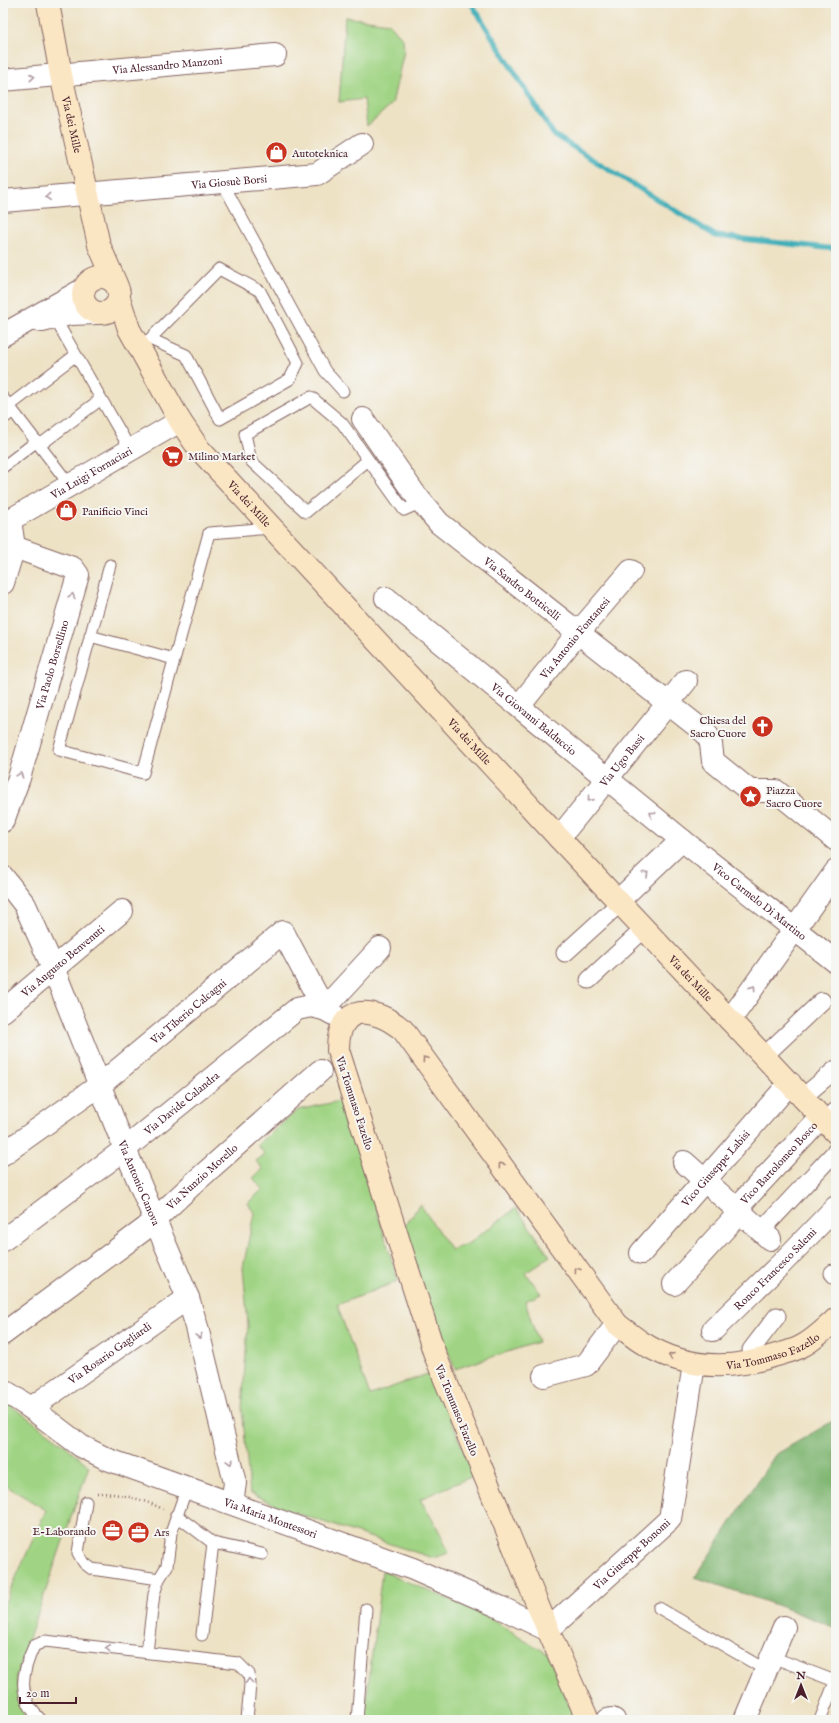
<svg xmlns="http://www.w3.org/2000/svg" width="839" height="1723" viewBox="0 0 839 1723" font-family="'IM FELL English',serif">
  <rect width="100%" height="100%" fill="#f6f6f2"/>
  <filter id="ink" filterUnits="userSpaceOnUse"><feTurbulence type="fractalNoise" baseFrequency=".025" numOctaves="2"/><feDisplacementMap in="SourceGraphic" scale="8" xChannelSelector="R" yChannelSelector="G"/><feConvolveMatrix kernelMatrix="1 2 1 2 8 2 1 2 1" color-interpolation-filters="sRGB"/></filter>
  <filter id="wash" filterUnits="userSpaceOnUse"><feTurbulence type="fractalNoise" baseFrequency=".012" numOctaves="4" result="noise"/><feDisplacementMap in="SourceGraphic" scale="16" xChannelSelector="R" yChannelSelector="G"/><feGaussianBlur stdDeviation="0.9" result="paint"/><feColorMatrix in="noise" values="0 0 0 0 0 0 0 0 0 0 0 0 0 0 0 0 0 1.4 0 .05"/><feComposite in="paint" operator="in"/></filter>
  <g filter="url(#wash)">
    <rect width="100%" height="100%" fill="#eee2c5"/>
    <path fill="#a0d484" stroke="#757a58" d="M345,17L389,23L403,39L404,51L392,104L367,126L364,99L339,102Z
      M344,1100L398,1281L337,1305L370,1395L433,1372L473,1476L420,1499L438,1529L449,1553L433,1558L287,1510L250,1493L242,1408L248,1325L243,1268L254,1213L248,1203L263,1189L253,1178L263,1169L256,1161L265,1154L257,1145L298,1110Z
      M420,1204L451,1250L469,1243L516,1208L550,1256L526,1273L541,1294L525,1301L538,1342L455,1369L418,1277L403,1229Z
      M3,1400L60,1441L89,1466L16,1676L25,1720H3V1607L46,1510L3,1484Z
      M382,1571L481,1613L548,1654L575,1720H364Z"/>
    <path fill="#80b672" stroke="#656a4e" d="M836,1419V1628L779,1606L695,1577L775,1455Z"/>
    <g fill="none" stroke-linecap="round" stroke-linejoin="round">
      <path stroke="#3eaeb8" stroke-width="5.5" d="M471,3L554,135L716,236L836,249"/>
    </g>
  </g>
  <g filter="url(#ink)">
    <g fill="none" stroke-linecap="round" stroke-linejoin="round">
      <defs>
        <path id="service" d="M222,182L325,371L343,391
          M54,317L130,449
          M138,346L150,339L219,269L260,291L298,363L290,379L220,419L186,355L150,339
          M3,398L69,484
          M9,406L76,355
          M3,419L13,411
          M40,445L101,399
          M368,460L306,512L251,461L245,434L311,397L342,423L404,510L422,502
          M3,467L37,441
          M110,565L59,750L143,773L209,533L272,528
          M90,636L174,659
          M86,1502L78,1553L84,1563L92,1569L159,1579
          M176,1515L213,1543L262,1554
          M659,1608L766,1670
          M202,1635L213,1543
          M147,1652L154,1594L159,1579L167,1566L171,1533L187,1487
          M772,1657L835,1681
          M41,1720C17,1697 21,1674 34,1646L45,1641L238,1663L249,1674L250,1684L247,1720
          M357,1720L366,1609
          M820,1720L836,1679"/>
        <path id="pedestrian" d="M565,953L620,903
          M589,980L644,929
          M764,1056L822,1001
          M803,1097L836,1069
          M825,1121L836,1111
          M761,1231L836,1151
          M833,1273L836,1276
          M751,1350L777,1316"/>
        <g id="minor">
          <path id="s1" d="M3,80L275,55"/>
          <path id="s2" d="M3,201L317,174L362,144"/>
          <path id="s3" d="M363,419L414,493L439,523L707,734L711,744L713,761L750,791H776L836,840"/>
          <path id="s4" d="M3,583L14,547L10,520L180,421"/>
          <path id="s5" d="M386,598L682,840L836,962"/>
          <path id="s6" d="M519,706L578,633L631,571"/>
          <path id="s7" d="M3,821L19,778L78,575L73,568L14,547"/>
          <path id="s8" d="M559,838L686,681"/>
          <path id="s9" d="M3,877L25,905L54,970L125,1149L188,1298L197,1327L235,1483L232,1503"/>
          <path d="M618,901L682,840"/>
          <path id="s10" d="M3,1011L122,911"/>
          <path d="M730,1020L836,871"/>
          <path id="s11" d="M3,1154L100,1085L283,932L324,1009L333,1014"/>
          <path d="M684,1162L770,1239"/>
          <path id="s12" d="M736,1209L821,1117"/>
          <path id="s13" d="M3,1240L125,1149L297,1009L311,1006L324,1009L380,948"/>
          <path id="s14" d="M641,1253L790,1083"/>
          <path d="M674,1284L740,1212"/>
          <path id="s15" d="M713,1330L781,1264L836,1207"/>
          <path id="s16" d="M3,1334L146,1228L195,1182L320,1071"/>
          <path d="M544,1376L586,1365L617,1324"/>
          <path id="s17" d="M31,1408L188,1298"/>
          <path id="s18" d="M548,1630L670,1519L694,1364"/>
          <path d="M608,1720L612,1719L614,1720"/>
          <path d="M745,1720L784,1627"/>
        </g>
        <g id="tertiary">
          <path d="M42,321L70,314L98,313"/>
          <path d="M3,335L84,289"/>
          <path id="s19" d="M3,1390L31,1408L81,1446L107,1459L413,1569L502,1608L548,1630"/>
        </g>
        <g id="secondary">
          <path id="s20" d="M48,3L61,75L99,245L116,284"/>
          <circle cx="101" cy="295" r="18"/>
          <path id="s21" d="M119,298L129,329L180,421L199,449L559,838L836,1133"/>
          <path id="s22" d="M588,1720L548,1630L435,1355L338,1050C338,1002 374,1006 403,1030L617,1324C625,1330 633,1337 641,1342C683,1369 727,1371 773,1356C783,1353 794,1351 802,1346C814,1340 826,1328 836,1319"/>
        </g>
      </defs>
      <use href="#service" stroke="#836361" stroke-width="13"/>
      <use href="#pedestrian" stroke="#836361" stroke-width="19"/>
      <use href="#minor" stroke="#836361" stroke-width="24"/>
      <use href="#tertiary" stroke="#836361" stroke-width="24"/>
      <use href="#secondary" stroke="#836361" stroke-width="24"/>
      <path stroke="#836361" stroke-width="2.5" stroke-dasharray="1 3" stroke-linecap="butt" d="M97,1493C120,1493 142,1499 163,1509"/>
      <use href="#service" stroke="#fff" stroke-width="11"/>
      <use href="#pedestrian" stroke="#fff" stroke-width="17"/>
      <use href="#minor" stroke="#fff" stroke-width="22"/>
      <use href="#tertiary" stroke="#fff" stroke-width="22"/>
      <use href="#secondary" stroke="#fbe6c4" stroke-width="22"/>
    </g>
    <defs><path id="oneway-chevron" d="M-2-3.5L2.5 0L-2 3.5" fill="none" stroke-width="1.6" stroke-linecap="round" stroke-linejoin="round"/></defs>
    <g stroke="#ae9aa0">
      <use href="#oneway-chevron" transform="translate(32 77) rotate(-5)"/>
      <use href="#oneway-chevron" transform="translate(48 197) rotate(175)"/>
      <use href="#oneway-chevron" transform="translate(72 596) rotate(-74)"/>
      <use href="#oneway-chevron" transform="translate(20 775) rotate(-72)"/>
      <use href="#oneway-chevron" transform="translate(590 799) rotate(129)"/>
      <use href="#oneway-chevron" transform="translate(652 814) rotate(-141)"/>
      <use href="#oneway-chevron" transform="translate(646 874) rotate(-43)"/>
      <use href="#oneway-chevron" transform="translate(753 988) rotate(-55)"/>
      <use href="#oneway-chevron" transform="translate(199 1336) rotate(77)"/>
      <use href="#oneway-chevron" transform="translate(230 1462) rotate(77)"/>
      <use href="#oneway-chevron" transform="translate(108 1648) rotate(-174)"/>
      <use href="#oneway-chevron" transform="translate(249 1681) rotate(-94)"/>
    </g>
    <g stroke="#a28278">
      <use href="#oneway-chevron" transform="translate(425 1059) rotate(-126)"/>
      <use href="#oneway-chevron" transform="translate(501 1165) rotate(-126)"/>
      <use href="#oneway-chevron" transform="translate(577 1270) rotate(-126)"/>
      <use href="#oneway-chevron" transform="translate(671 1356) rotate(-159)"/>
    </g>
  </g>
  <defs>
    <symbol id="shop-disc" viewBox="-11 -11 22 22"><circle r="9.5" fill="#c8321e" stroke="#f6f6f2"/><path d="M-5-2.5h2.3a2.7 3.5 0 0 1 5.4 0H5L5.5 6h-11ZM-1.5-2.5h3a1.5 2.3 0 0 0-3 0Z" fill="#fff"/></symbol>
    <symbol id="supermarket-disc" viewBox="-11 -11 22 22"><circle r="9.5" fill="#c8321e" stroke="#f6f6f2"/><path d="M-6-5.5h2.5l.6 2H6L4.5 2H-2.5L-4.4-4H-6ZM-1.5 3.2a1.3 1.3 0 1 0 .1 0ZM3 3.2a1.3 1.3 0 1 0 .1 0Z" fill="#fff"/></symbol>
    <symbol id="church-disc" viewBox="-11 -11 22 22"><circle r="9.5" fill="#c8321e" stroke="#f6f6f2"/><path d="M-1.2-6h2.4v3.5h3.3v2.4h-3.3V6h-2.4V-.1h-3.3v-2.4h3.3Z" fill="#fff"/></symbol>
    <symbol id="sight-disc" viewBox="-11 -11 22 22"><circle r="9.5" fill="#c8321e" stroke="#f6f6f2"/><path d="M0-6L1.8-2.2L6-1.7L2.9 1.2L3.7 5.4L0 3.3L-3.7 5.4L-2.9 1.2L-6-1.7L-1.8-2.2Z" fill="#fff"/></symbol>
    <symbol id="office-disc" viewBox="-11 -11 22 22"><circle r="9.5" fill="#c8321e" stroke="#f6f6f2"/><path d="M-6-3h4V-5.5h4V-3h4V5H-6ZM-1-4.5V-3h2v-1.5ZM-6 0V1H6V0Z" fill="#fff"/></symbol>
  </defs>
  <g fill-rule="evenodd">
    <use href="#shop-disc" x="264" y="140" width="25" height="25"/>
    <use href="#supermarket-disc" x="160" y="444" width="25" height="25"/>
    <use href="#shop-disc" x="54" y="498" width="25" height="25"/>
    <use href="#church-disc" x="750" y="714" width="25" height="25"/>
    <use href="#sight-disc" x="738" y="784" width="25" height="25"/>
    <use href="#office-disc" x="100" y="1518" width="25" height="25"/>
    <use href="#office-disc" x="126" y="1520" width="25" height="25"/>
  </g>
  <g text-anchor="middle" stroke-width="4" stroke-linejoin="round" paint-order="stroke">
    <g font-size="11" fill="#4a1f2b" stroke="#f6f6f2">
      <text dy="4" stroke="none"><textPath href="#s1" startOffset="165">Via Alessandro Manzoni</textPath></text>
      <text dy="4" stroke="none"><textPath href="#s20" startOffset="124">Via dei Mille</textPath></text>
      <text dy="4" stroke="none"><textPath href="#s2" startOffset="227">Via Giosuè Borsi</textPath></text>
      <text dy="4" stroke="none"><textPath href="#s4" startOffset="159">Via Luigi Fornaciari</textPath></text>
      <text dy="4" stroke="none"><textPath href="#s21" startOffset="246">Via dei Mille</textPath></text>
      <text dy="4" stroke="none"><textPath href="#s3" startOffset="235">Via Sandro Botticelli</textPath></text>
      <text dy="4" stroke="none"><textPath href="#s6" startOffset="88">Via Antonio Fontanesi</textPath></text>
      <text dy="4" stroke="none"><textPath href="#s7" startOffset="164">Via Paolo Borsellino</textPath></text>
      <text dy="4" stroke="none"><textPath href="#s5" startOffset="191">Via Giovanni Balduccio</textPath></text>
      <text dy="4" stroke="none"><textPath href="#s21" startOffset="570">Via dei Mille</textPath></text>
      <text dy="4" stroke="none"><textPath href="#s8" startOffset="100">Via Ugo Bassi</textPath></text>
      <text dy="4" stroke="none"><textPath href="#s5" startOffset="481">Vico Carmelo Di Martino</textPath></text>
      <text dy="4" stroke="none"><textPath href="#s10" startOffset="78">Via Augusto Benvenuti</textPath></text>
      <text dy="4" stroke="none"><textPath href="#s21" startOffset="894">Via dei Mille</textPath></text>
      <text dy="4" stroke="none"><textPath href="#s11" startOffset="234">Via Tiberio Calcagni</textPath></text>
      <text dy="4" stroke="none"><textPath href="#s13" startOffset="225">Via Davide Calandra</textPath></text>
      <text transform="translate(355 1103) rotate(72)" y="4">Via Tommaso Fazello</text>
      <text dy="4" stroke="none"><textPath href="#s12" startOffset="63">Vico Bartolomeo Bosco</textPath></text>
      <text dy="4" stroke="none"><textPath href="#s14" startOffset="113">Vico Giuseppe Labisi</textPath></text>
      <text dy="4" stroke="none"><textPath href="#s16" startOffset="254">Via Nunzio Morello</textPath></text>
      <text dy="4" stroke="none"><textPath href="#s9" startOffset="336">Via Antonio Canova</textPath></text>
      <text dy="4" stroke="none"><textPath href="#s15" startOffset="87">Ronco Francesco Salemi</textPath></text>
      <text dy="4" stroke="none"><textPath href="#s22" startOffset="1343">Via Tommaso Fazello</textPath></text>
      <text dy="4" stroke="none"><textPath href="#s17" startOffset="96">Via Rosario Gagliardi</textPath></text>
      <text transform="translate(457 1410) rotate(68)" y="4">Via Tommaso Fazello</text>
      <text dy="4" stroke="none"><textPath href="#s19" startOffset="299">Via Maria Montessori</textPath></text>
      <text dy="4" stroke="none"><textPath href="#s18" startOffset="113">Via Giuseppe Bonomi</textPath></text>
    </g>
    <g font-size="11" fill="#4a1f2b" stroke="#f6f6f2" text-anchor="start">
      <text x="292" y="157">Autoteknica</text>
      <text x="188" y="460">Milino Market</text>
      <text x="82" y="515">Panificio Vinci</text>
      <text x="746" y="724" text-anchor="end">Chiesa del<tspan x="746" dy="13">Sacro Cuore</tspan></text>
      <text x="766" y="794">Piazza<tspan x="766" dy="13">Sacro Cuore</tspan></text>
      <text x="96" y="1535" text-anchor="end">E-Laborando</text>
      <text x="154" y="1536">Ars</text>
    </g>
  </g>
  <rect width="839" height="1723" fill="none" stroke="#f6f6f2" stroke-width="16"/>
  <g transform="translate(801 1685)" stroke="#f6f6f2" stroke-width="3" paint-order="stroke">
  <path d="M0-3L7 15L0 10L-7 15Z" fill="#4a1f2b"/>
  <text y="-6" font-size="11" font-weight="bold" text-anchor="middle" fill="#4a1f2b">N</text>
  </g>
  <path d="M20 1697v6h56v-6" fill="none" stroke="#4a1f2b" stroke-width="2"/>
  <text x="26" y="1697" font-size="12" fill="#4a1f2b" stroke="#f6f6f2" stroke-width="3" paint-order="stroke">20 m</text>
</svg>
